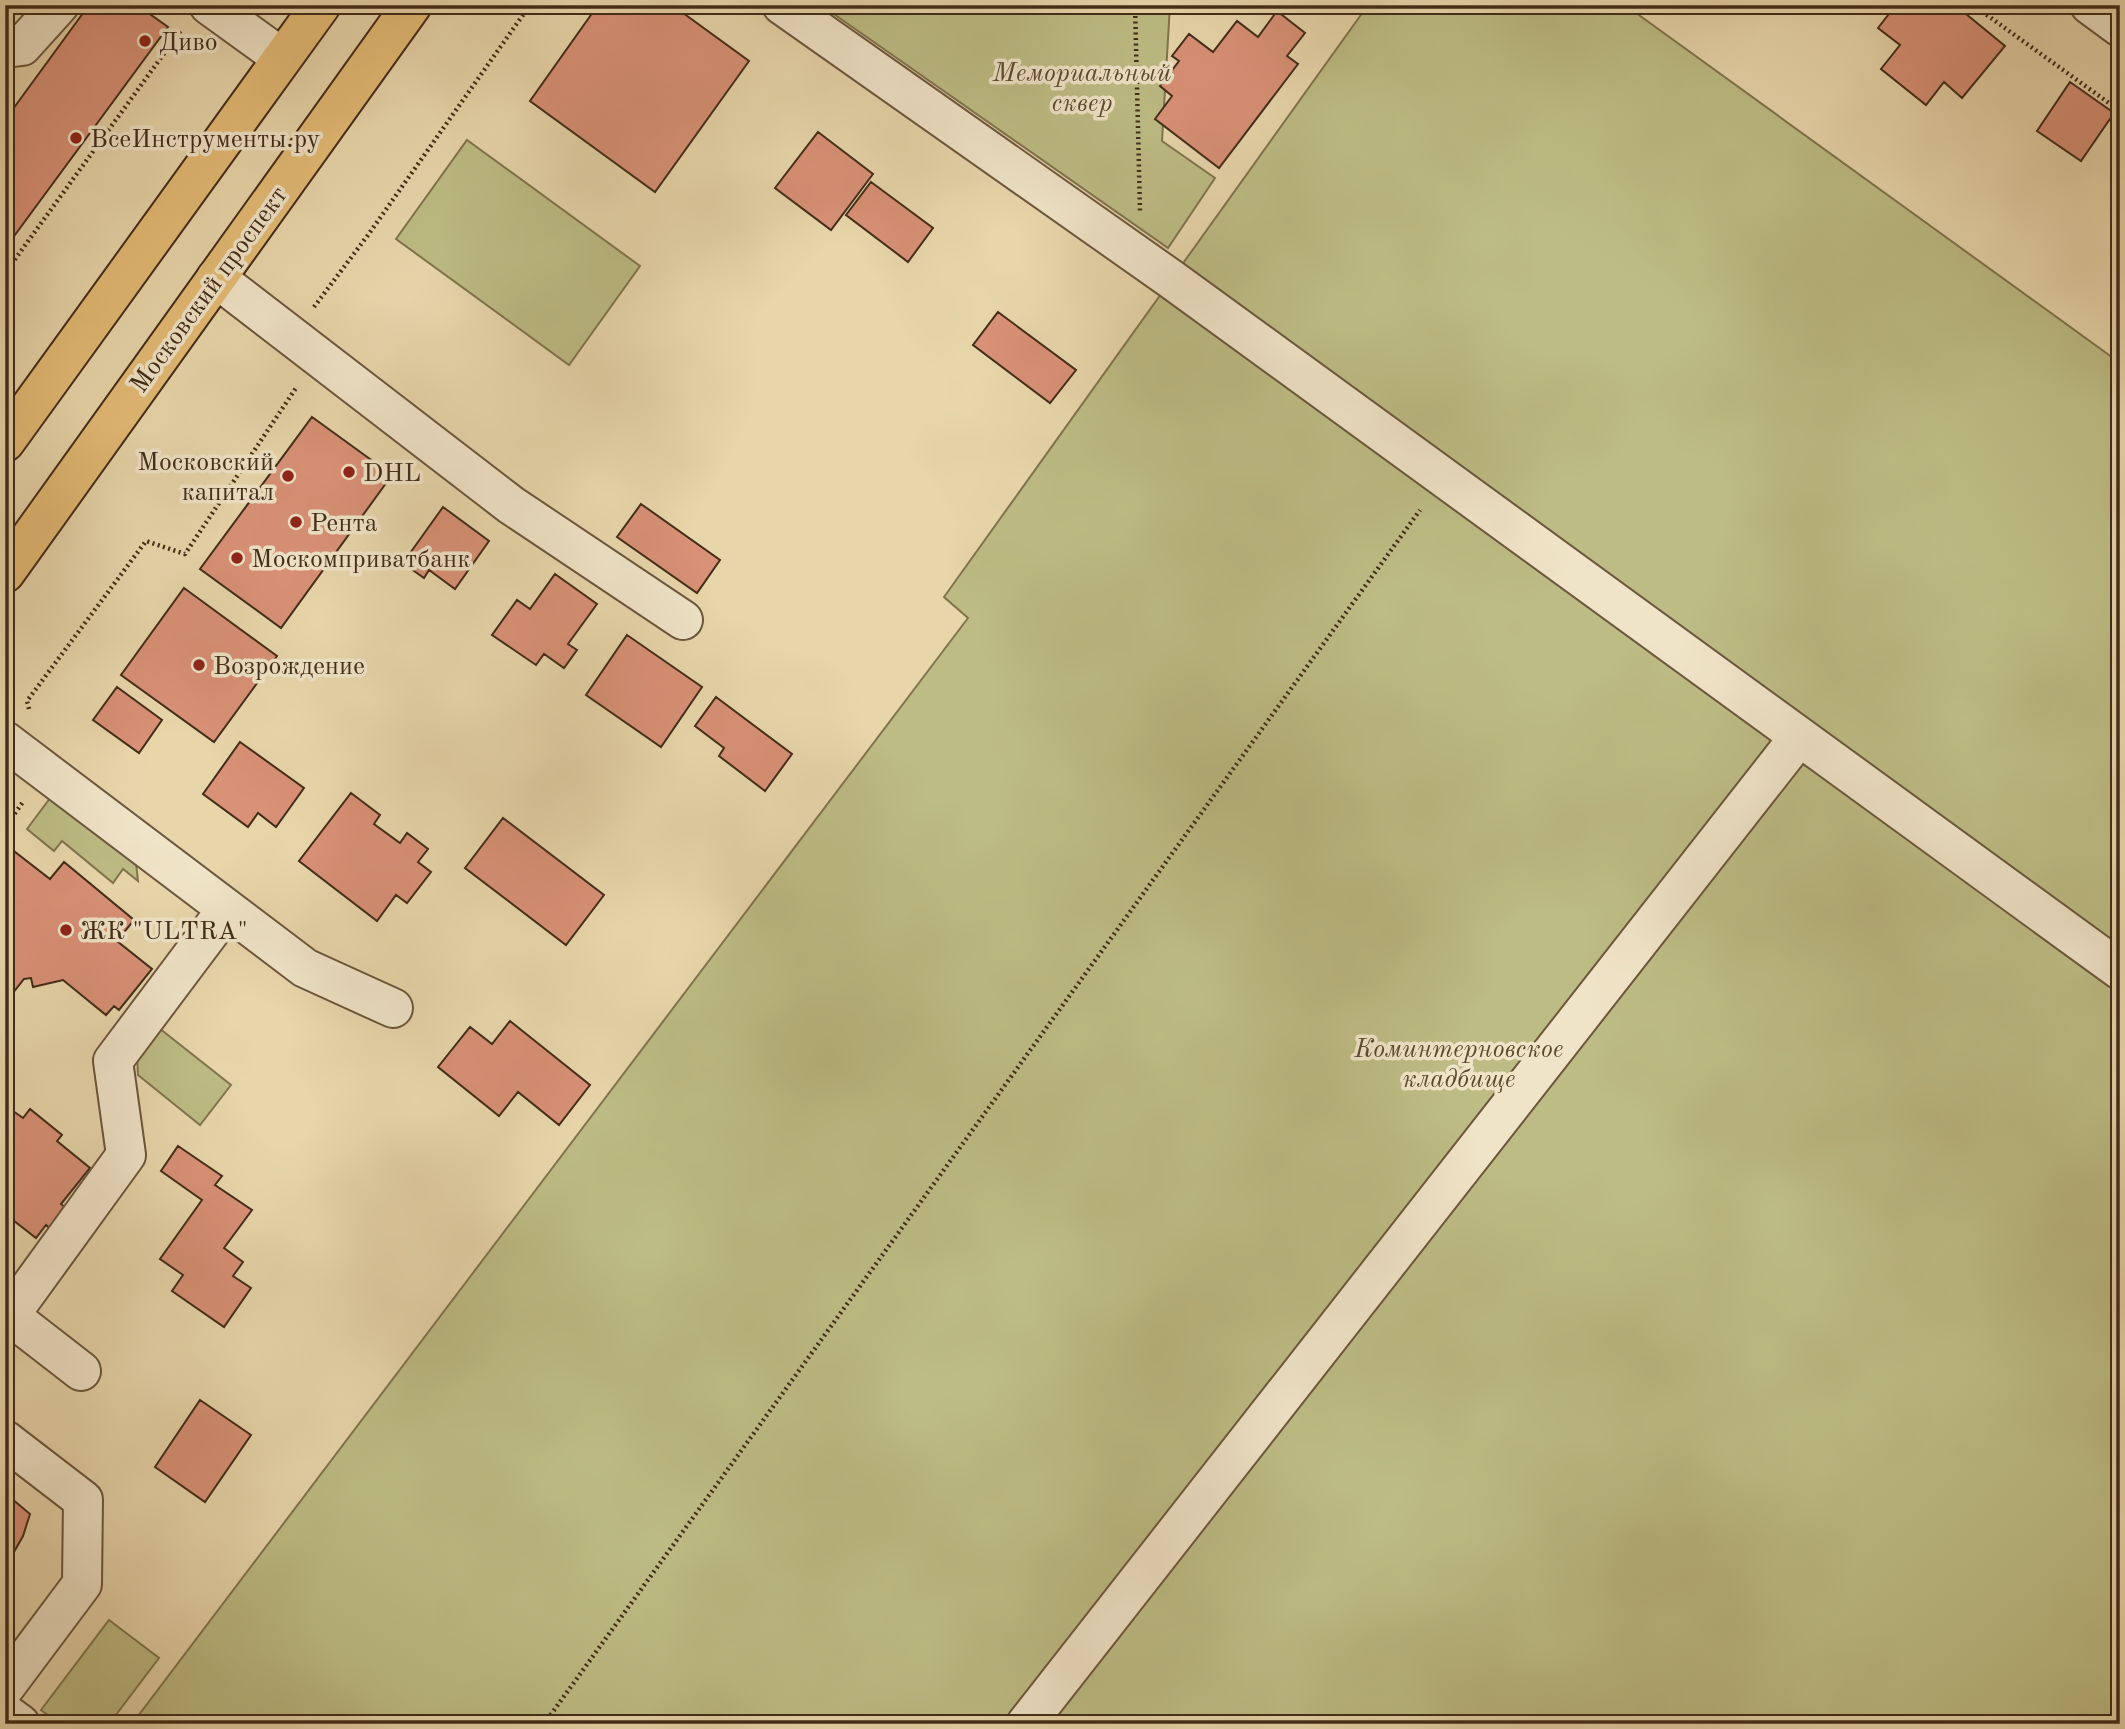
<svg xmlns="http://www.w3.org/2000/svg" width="2125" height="1729" viewBox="0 0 2125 1729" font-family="'Old Standard TT',serif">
  <rect width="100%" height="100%" fill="#e8d6ab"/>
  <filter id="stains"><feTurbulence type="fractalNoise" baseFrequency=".00286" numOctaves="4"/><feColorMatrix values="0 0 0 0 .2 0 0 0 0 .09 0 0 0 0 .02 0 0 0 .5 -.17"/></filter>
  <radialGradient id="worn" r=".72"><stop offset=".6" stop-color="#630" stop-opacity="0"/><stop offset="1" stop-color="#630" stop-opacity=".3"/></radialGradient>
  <path fill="#bdbc84" stroke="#80744e" stroke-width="2" d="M821,5H1170L1162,141L1215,178L1168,248Z
    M1368,5H1625L2120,363V1724H132L968,618L944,597Z
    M467,140L640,266L569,365L396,239Z
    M51,797L136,863L138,881L123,869L113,883L62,841L54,851L27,829Z
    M159,1028L231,1085L200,1125L138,1075L137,1056Z
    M109,1620L159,1658L109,1724H60L41,1710Z"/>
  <path fill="#d99177" stroke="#422c19" stroke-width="2" d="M89,5H137L168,27L9,243L5,241V120Z
    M598,5H672L749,61L655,192L530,101Z
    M1833,5H1850L1843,13Z
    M1896,5H1955L2005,46L1962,98L1944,82L1926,105L1881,69L1900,45L1878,28Z
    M1277,11L1305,33L1287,56L1298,64L1219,168L1155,119L1172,96L1160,86L1179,61L1172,56L1189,34L1213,52L1237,21L1258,37Z
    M2070,82L2114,113L2081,161L2037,131Z
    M818,132L873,174L831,230L775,188Z
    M871,182L933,228L908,262L846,215Z
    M998,312L1076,370L1050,403L973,345Z
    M312,417L392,475L281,628L200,569Z
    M641,504L720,560L697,593L617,537Z
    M443,507L489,541L455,589L429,570L424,578L403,563Z
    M555,574L597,604L568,644L577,650L564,668L544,654L536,665L492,635L517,600L530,609Z
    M184,588L277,656L214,742L121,675Z
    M627,635L702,687L661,747L586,695Z
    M117,687L162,720L139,753L93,720Z
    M716,697L792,754L765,791L719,756L724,748L695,726Z
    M240,742L304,788L276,827L258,813L248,827L203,794Z
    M351,793L380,815L374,824L400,843L407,833L428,849L418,862L431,872L407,903L396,895L377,921L299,861Z
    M503,818L604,895L566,945L465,868Z
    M10,848L50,879L64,862L134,920L117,941L152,969L119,1010L114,1006L106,1015L63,980L33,987L31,978L24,979L5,1003V854Z
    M510,1021L590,1085L559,1125L518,1092L499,1116L438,1067L470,1027L492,1044Z
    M6,1106L23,1118L30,1109L62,1135L57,1141L90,1168L61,1204L70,1212L54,1232L46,1225L36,1238L9,1217L5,1222Z
    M178,1146L222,1176L215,1185L252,1210L224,1248L243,1262L233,1276L251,1288L224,1327L172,1291L183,1275L160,1259L202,1200L161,1171Z
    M200,1400L251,1435L205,1502L155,1467Z
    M5,1493L30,1514L23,1536L5,1568Z"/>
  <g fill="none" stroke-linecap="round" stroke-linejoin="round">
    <defs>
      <path id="minor" d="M209,5L282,58
        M782,5L1171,279L2120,970
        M2090,5L2120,27
        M5,48L22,46L59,5
        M216,278L511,505L683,620
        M5,741L305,968L393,1008
        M5,1312L81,1371
        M10,1315L126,1155L113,1061L227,909
        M5,1440L83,1500L82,1584L5,1687
        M5,1713L20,1724
        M1026,1724L1799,737"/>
      <path id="major" d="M5,442L321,5
        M5,573L412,5"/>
    </defs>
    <use href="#minor" stroke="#6c563e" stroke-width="42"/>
    <use href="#major" stroke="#422c19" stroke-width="42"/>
    <path stroke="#422c19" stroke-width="4.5" stroke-dasharray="2 3.5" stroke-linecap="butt" d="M1135,5L1140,211
      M1973,5L2120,111
      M5,273L181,30
      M314,307L368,235L530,5
      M29,709L27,701L146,541L185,554L296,388
      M5,827L23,802
      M544,1724L1420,510"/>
    <use href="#minor" stroke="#f0e4c8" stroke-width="38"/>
    <use href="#major" stroke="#e4bb76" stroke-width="38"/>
  </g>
  <g fill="#8f2418" stroke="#f0e4c8" stroke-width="2.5">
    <circle cx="145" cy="41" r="7"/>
    <circle cx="76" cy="138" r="7"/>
    <circle cx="349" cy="472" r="7"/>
    <circle cx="288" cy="476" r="7"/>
    <circle cx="296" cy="522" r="7"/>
    <circle cx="237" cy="558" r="7"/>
    <circle cx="199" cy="665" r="7"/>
    <circle cx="66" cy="930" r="7"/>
  </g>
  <g text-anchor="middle" stroke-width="7" stroke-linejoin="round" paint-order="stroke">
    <g font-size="26" fill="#422c19" stroke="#f0e4c8" text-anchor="start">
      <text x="159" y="50">Диво</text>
      <text x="90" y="147">ВсеИнструменты.ру</text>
      <text x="274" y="470" text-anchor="end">Московский<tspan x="274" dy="30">капитал</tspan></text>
      <text x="363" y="481">DHL</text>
      <text x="310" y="531">Рента</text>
      <text x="251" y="567">Москомприватбанк</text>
      <text x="213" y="674">Возрождение</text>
      <text x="80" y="939">ЖК "ULTRA"</text>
    </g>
    <g font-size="26" font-style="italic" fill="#5b492e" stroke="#f0e4c8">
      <text x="1082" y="81">Мемориальный<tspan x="1082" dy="30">сквер</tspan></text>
      <text x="1459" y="1057">Коминтерновское<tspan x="1459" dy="30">кладбище</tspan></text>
    </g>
    <g font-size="26" fill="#422c19" stroke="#f0e4c8">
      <text transform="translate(208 289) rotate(-54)" y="9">Московский проспект</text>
    </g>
  </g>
  <rect width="2125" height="1729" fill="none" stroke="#e8d6ab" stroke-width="28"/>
  <rect x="7" y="7" width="2111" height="1715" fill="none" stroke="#422c19" stroke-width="3.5"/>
  <rect x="14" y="14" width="2097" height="1701" fill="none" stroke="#422c19" stroke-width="2"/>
  <rect width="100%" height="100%" filter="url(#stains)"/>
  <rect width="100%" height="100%" fill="url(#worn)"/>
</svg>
